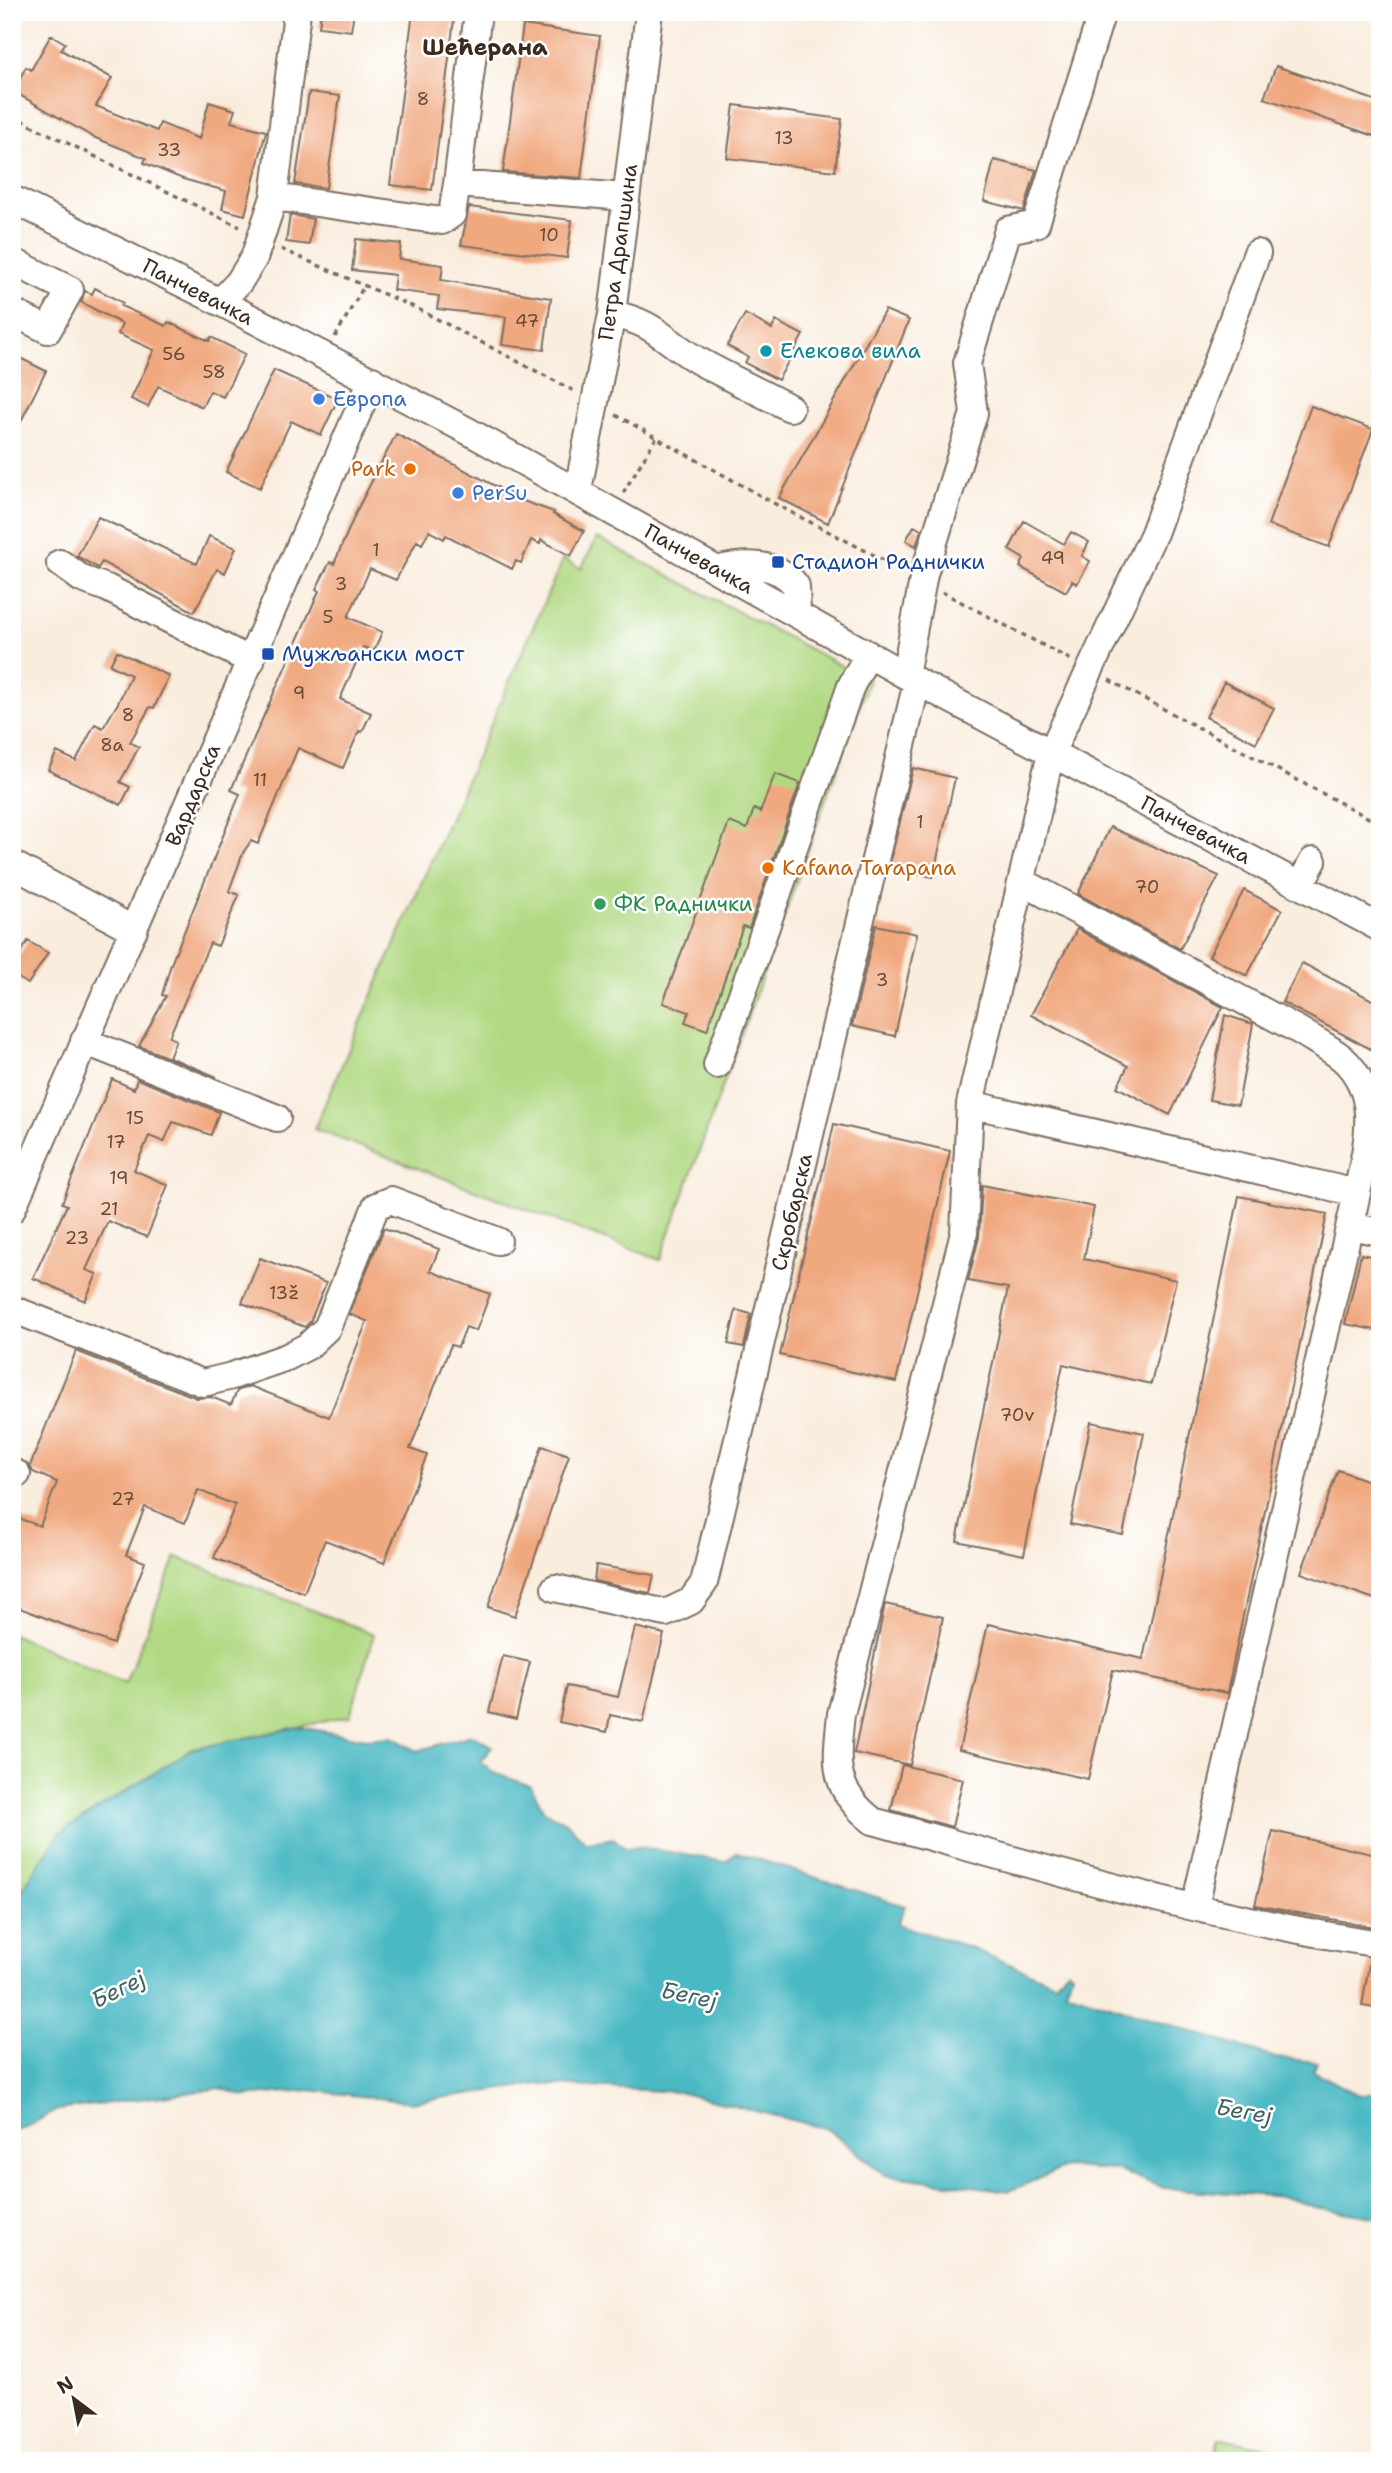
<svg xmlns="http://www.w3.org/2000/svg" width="1392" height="2473" viewBox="0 0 1392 2473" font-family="'Shantell Sans',sans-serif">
  <rect width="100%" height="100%" fill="#fff"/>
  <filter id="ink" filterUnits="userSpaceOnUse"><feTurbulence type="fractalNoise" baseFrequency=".0143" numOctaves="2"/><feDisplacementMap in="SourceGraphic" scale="14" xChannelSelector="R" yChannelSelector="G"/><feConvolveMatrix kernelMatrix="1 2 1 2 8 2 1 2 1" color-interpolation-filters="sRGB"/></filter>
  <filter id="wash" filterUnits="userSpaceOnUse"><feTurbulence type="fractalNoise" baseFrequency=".00686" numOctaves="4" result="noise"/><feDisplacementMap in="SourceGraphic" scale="28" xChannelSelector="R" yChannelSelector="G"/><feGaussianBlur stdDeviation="1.57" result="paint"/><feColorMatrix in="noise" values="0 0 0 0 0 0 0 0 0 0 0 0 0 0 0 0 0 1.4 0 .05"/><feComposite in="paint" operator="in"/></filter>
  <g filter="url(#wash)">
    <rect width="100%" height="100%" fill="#f9edde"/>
    <path fill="#b1d983" stroke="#768250" stroke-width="2" d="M597,538L869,680L660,1260L314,1129L563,559L581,569Z
      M176,1557L374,1634L350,1716L192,1749L60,1833L12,1905V1634L125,1684Z
      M1219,2438L1322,2461H1214Z"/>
    <path fill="#4bb9c4" stroke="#437271" stroke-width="2" d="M299,1727L366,1739L392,1737L417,1751L471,1735L492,1746L481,1761L492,1772L531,1786L544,1811L567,1823L586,1843L613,1838L625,1848L641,1847L726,1862L736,1852L905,1906L897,1924L968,1947L1055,1983L1068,1970L1072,1973L1066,1991L1275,2058L1317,2062L1313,2071L1358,2095L1378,2092L1380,2095V2218L1315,2207L1284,2197L1164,2188L1117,2170L1065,2167L1010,2191L885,2175L828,2129L678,2092L539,2084L411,2102L309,2090L244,2096L221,2088L57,2110L26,2127L12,2130V1905L60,1833L192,1749Z"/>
    <g id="blocks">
      <path fill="#f0a87f" d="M321,12H354L351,31L319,27Z
        M413,12H455L432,190L390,185Z
        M523,25L600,36L581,178L503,172Z
        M51,35L65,43L61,50L112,78L96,106L157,131L160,123L199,139L209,102L235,110L231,122L266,131L245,215L222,209L226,191L183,179L144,163L146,158L93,137L13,91L26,67L31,70Z
        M1276,66L1380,102V138L1264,98Z
        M309,92L340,96L326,188L295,184Z
        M734,105L842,119L835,171L727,158Z
        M994,160L1036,170L1024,211L984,201Z
        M469,207L572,220L567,258L461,245Z
        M290,215L313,219L309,245L286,242Z
        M356,239L401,244L399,259L443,265L441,280L551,298L544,350L502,345L506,317L437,309L439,296L393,290L395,275L352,270Z
        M95,288L123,303L121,306L166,326L168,322L209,341L211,337L245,354L223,397L210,391L202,407L158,386L148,407L131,399L154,350L118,334L122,324L81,302L85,291L92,294Z
        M885,310L909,320L828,523L779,498Z
        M745,314L772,329L776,321L803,335L778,380L745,363L748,357L727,346Z
        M12,354L46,371L12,439Z
        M274,370L338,399L321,435L291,421L260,488L226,472Z
        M1311,406L1373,429L1329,547L1268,525Z
        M396,434L526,502L554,512L553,514L584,531L571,556L541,540L540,544L531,540L521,563L516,561L512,569L446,535L444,539L429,531L422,544L417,541L396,580L370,569L348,617L382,632L374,651L363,647L340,699L371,713L362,732L359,731L343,768L298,748L258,844L251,841L243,853L229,891L239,895L218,946L210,943L169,1037L176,1040L169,1057L217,1077L139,1046L166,996L162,995L171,964L240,794L231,790L319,591L316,589L330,562L334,564L357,510Z
        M98,517L197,564L209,536L236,548L225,573L217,569L194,612L102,562L98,568L77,556Z
        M1024,521L1064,544L1071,532L1089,542L1082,556L1090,561L1077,584L1072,581L1066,592L1020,567L1024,559L1009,550Z
        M914,526L921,530L916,546L906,540Z
        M117,651L169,676L154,708L150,707L130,742L139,747L120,782L130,787L121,805L48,770L57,752L76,761L95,724L103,728L118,703L131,675L110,665Z
        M1224,682L1274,708L1256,743L1206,717Z
        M913,768L955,778L933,877L889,867Z
        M775,774L800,783L749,928L743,926L707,1030L685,1022L689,1012L663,1003L729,822L747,829L754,809L760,812Z
        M1110,827L1219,876L1180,949L1078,894Z
        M1244,890L1282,910L1247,976L1209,956Z
        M876,925L917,934L895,1036L852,1026Z
        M1077,929L1223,1007L1170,1115L1117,1087L1128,1066L1031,1015Z
        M28,941L48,953L28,984L12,974V966Z
        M1302,963L1380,1004V1054L1282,1002Z
        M1225,1015L1253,1024L1238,1105L1209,1100Z
        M112,1079L134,1089L137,1079L219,1112L211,1135L173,1122L164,1142L149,1136L134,1170L168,1185L147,1237L108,1221L86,1270L97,1274L85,1301L33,1278L67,1205L62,1203Z
        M834,1124L950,1151L896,1382L780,1355Z
        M982,1185L1094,1207L1084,1259L1176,1280L1151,1384L1063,1364L1024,1555L957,1541L1008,1288L968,1281L979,1237Z
        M1239,1196L1327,1214L1227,1693L1113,1670L1088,1779L959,1750L988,1624L1143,1659Z
        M384,1228L439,1249L430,1271L490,1294L476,1331L466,1327L458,1347L451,1345L410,1449L427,1455L384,1563L325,1540L304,1593L214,1558L235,1505L198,1490L185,1523L145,1507L126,1555L145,1562L113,1644L12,1605V1516L40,1526L57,1482L33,1472L30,1466L76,1351L197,1398L211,1397L231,1405L237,1391L250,1386L329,1417L367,1321L349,1314Z
        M1361,1254L1380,1258V1331L1345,1324Z
        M260,1258L326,1283L310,1322L305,1327L242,1303Z
        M736,1310L751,1314L744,1347L728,1344Z
        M1091,1422L1144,1433L1123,1535L1070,1524Z
        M542,1446L569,1455L515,1616L488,1607Z
        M1338,1470L1380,1485V1601L1301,1573Z
        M596,1565L654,1575L650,1593L594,1581Z
        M885,1604L943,1617L910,1765L854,1753Z
        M635,1627L664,1634L643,1722L610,1715L607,1732L559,1722L567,1686L618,1697Z
        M503,1656L530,1662L516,1719L489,1712Z
        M902,1765L963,1779L952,1827L891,1810Z
        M1273,1831L1380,1856V1902L1374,1927L1255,1905Z
        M1370,1958L1380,1959V2009L1362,2006Z"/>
    </g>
  </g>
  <g filter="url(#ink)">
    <use href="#blocks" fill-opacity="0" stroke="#7e6e61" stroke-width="2"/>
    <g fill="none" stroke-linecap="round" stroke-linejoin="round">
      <defs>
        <path id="minor" d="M478,12L457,184L626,197
          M274,197L442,221L452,214L457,184
          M12,199L220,302L468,431L905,675L1380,928
          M1257,253L1154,533L1051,753L970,1104L964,1233L841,1714C836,1763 831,1788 873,1821C1040,1867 1208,1918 1380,1944
          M12,261L70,290L48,330L12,312
          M220,302L239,282L254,258L274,197L297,12
          M612,314C656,323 662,339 697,360C728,377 759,392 790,408
          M578,490L612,314L649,12
          M60,563L82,579L107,588L251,661
          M717,570C743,563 778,561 796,586L797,614
          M905,675L924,574L974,413L967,363L1008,230L1036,224L1102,12
          M12,864L134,930
          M1023,882L1300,1031C1314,1040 1330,1048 1342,1058C1383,1094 1366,1148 1357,1193L1195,1906
          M1300,885L1313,861
          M84,1041L277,1118
          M717,1065L851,686L868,654
          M970,1104L1357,1193
          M12,1209L372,380
          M1350,1226L1380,1232
          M12,1309L203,1383L232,1376L287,1357L308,1346L327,1328L376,1206L391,1200L498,1241
          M12,1472L17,1474
          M555,1588L666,1613L691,1601L704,1583L917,682"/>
      </defs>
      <use href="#minor" stroke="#7e6e61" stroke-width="30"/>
      <path stroke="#7e6e61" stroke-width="3.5" stroke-dasharray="5 5" stroke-linecap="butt" d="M12,116L240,227
        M281,249L418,309L576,392
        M335,337L364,286
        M616,415L779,506L901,569
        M623,493L656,438
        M942,592L1071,660
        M1109,680L1380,824
        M12,1246L18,1231"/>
      <use href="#minor" stroke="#fff" stroke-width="26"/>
    </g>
  </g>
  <circle fill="#0f9aa8" stroke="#fff" stroke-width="2.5" cx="766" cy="351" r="7"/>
  <g fill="#3f7fe0" stroke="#fff" stroke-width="2.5">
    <circle cx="319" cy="399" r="7"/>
    <circle cx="458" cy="493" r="7"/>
  </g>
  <g fill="#e8710a" stroke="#fff" stroke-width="2.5">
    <circle cx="410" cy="469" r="7"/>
    <circle cx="768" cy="868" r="7"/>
  </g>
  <g fill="#1a4fb4" stroke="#fff" stroke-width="2.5">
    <rect x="771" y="555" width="14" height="14" rx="3.5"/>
    <rect x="261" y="647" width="14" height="14" rx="3.5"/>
  </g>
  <circle fill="#2e9e5b" stroke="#fff" stroke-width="2.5" cx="600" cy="904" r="7"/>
  <g text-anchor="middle" stroke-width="5" stroke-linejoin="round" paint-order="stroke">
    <g font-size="18" fill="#684a36">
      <text x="423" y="105">8</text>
      <text x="784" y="144">13</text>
      <text x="169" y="156">33</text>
      <text x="549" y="241">10</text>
      <text x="527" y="327">47</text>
      <text x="174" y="360">56</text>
      <text x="214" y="378">58</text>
      <text x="376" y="556">1</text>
      <text x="1053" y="564">49</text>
      <text x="341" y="590">3</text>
      <text x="328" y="623">5</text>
      <text x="299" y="699">9</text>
      <text x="128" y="721">8</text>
      <text x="112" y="751">8a</text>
      <text x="260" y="786">11</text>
      <text x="920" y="828">1</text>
      <text x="1147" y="893">70</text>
      <text x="882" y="986">3</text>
      <text x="135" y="1124">15</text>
      <text x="116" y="1148">17</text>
      <text x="119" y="1184">19</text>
      <text x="109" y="1215">21</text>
      <text x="77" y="1244">23</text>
      <text x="284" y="1299">13ž</text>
      <text x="1017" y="1421">70v</text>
      <text x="123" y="1505">27</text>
    </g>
    <g font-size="21" fill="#3b2a1e" stroke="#fff">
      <text transform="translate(618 252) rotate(-82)" y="7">Петра Драпшина</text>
      <text transform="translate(198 292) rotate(27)" y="7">Панчевачка</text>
      <text transform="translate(699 559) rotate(29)" y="7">Панчевачка</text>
      <text transform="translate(193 795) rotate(-67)" y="7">Вардарска</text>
      <text transform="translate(1196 830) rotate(28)" y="7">Панчевачка</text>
      <text transform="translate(792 1212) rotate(-77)" y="7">Скробарска</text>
    </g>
    <g font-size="21" fill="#0d838f" stroke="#fff" text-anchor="start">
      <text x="780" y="358">Елекова вила</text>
    </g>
    <g font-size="21" fill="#366cbe" stroke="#fff" text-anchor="start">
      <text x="333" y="406">Европа</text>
      <text x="472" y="500">PerSu</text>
    </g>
    <g font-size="21" fill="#c56008" stroke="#fff" text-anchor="end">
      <text x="396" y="476">Park</text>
      <text x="782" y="875" text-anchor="start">Kafana Tarapana</text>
    </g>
    <g font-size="21" fill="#164399" stroke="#fff" text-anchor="start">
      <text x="792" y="569">Стадион Раднички</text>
      <text x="282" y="661">Мужљански мост</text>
    </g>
    <g font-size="21" fill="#27864d" stroke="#fff" text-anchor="start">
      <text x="614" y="911">ФК Раднички</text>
    </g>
    <g font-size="23" font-weight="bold" fill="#3b2a1e" stroke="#fff">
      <text x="485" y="55">Шећерана</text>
    </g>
    <g font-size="23" font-style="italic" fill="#416360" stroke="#fff">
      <text transform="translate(118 1989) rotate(-26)" y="8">Бегеј</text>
      <text transform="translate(689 1995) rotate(12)" y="8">Бегеј</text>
      <text transform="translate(1244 2111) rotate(10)" y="8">Бегеј</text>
    </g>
  </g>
  <rect width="1392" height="2473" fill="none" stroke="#fff" stroke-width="42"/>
  <g transform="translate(74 2399) rotate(328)" stroke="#ffffff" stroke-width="5" paint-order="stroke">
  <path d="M0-5L12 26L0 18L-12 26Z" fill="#3b2a1e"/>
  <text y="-10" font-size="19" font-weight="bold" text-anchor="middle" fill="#3b2a1e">N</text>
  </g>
</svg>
